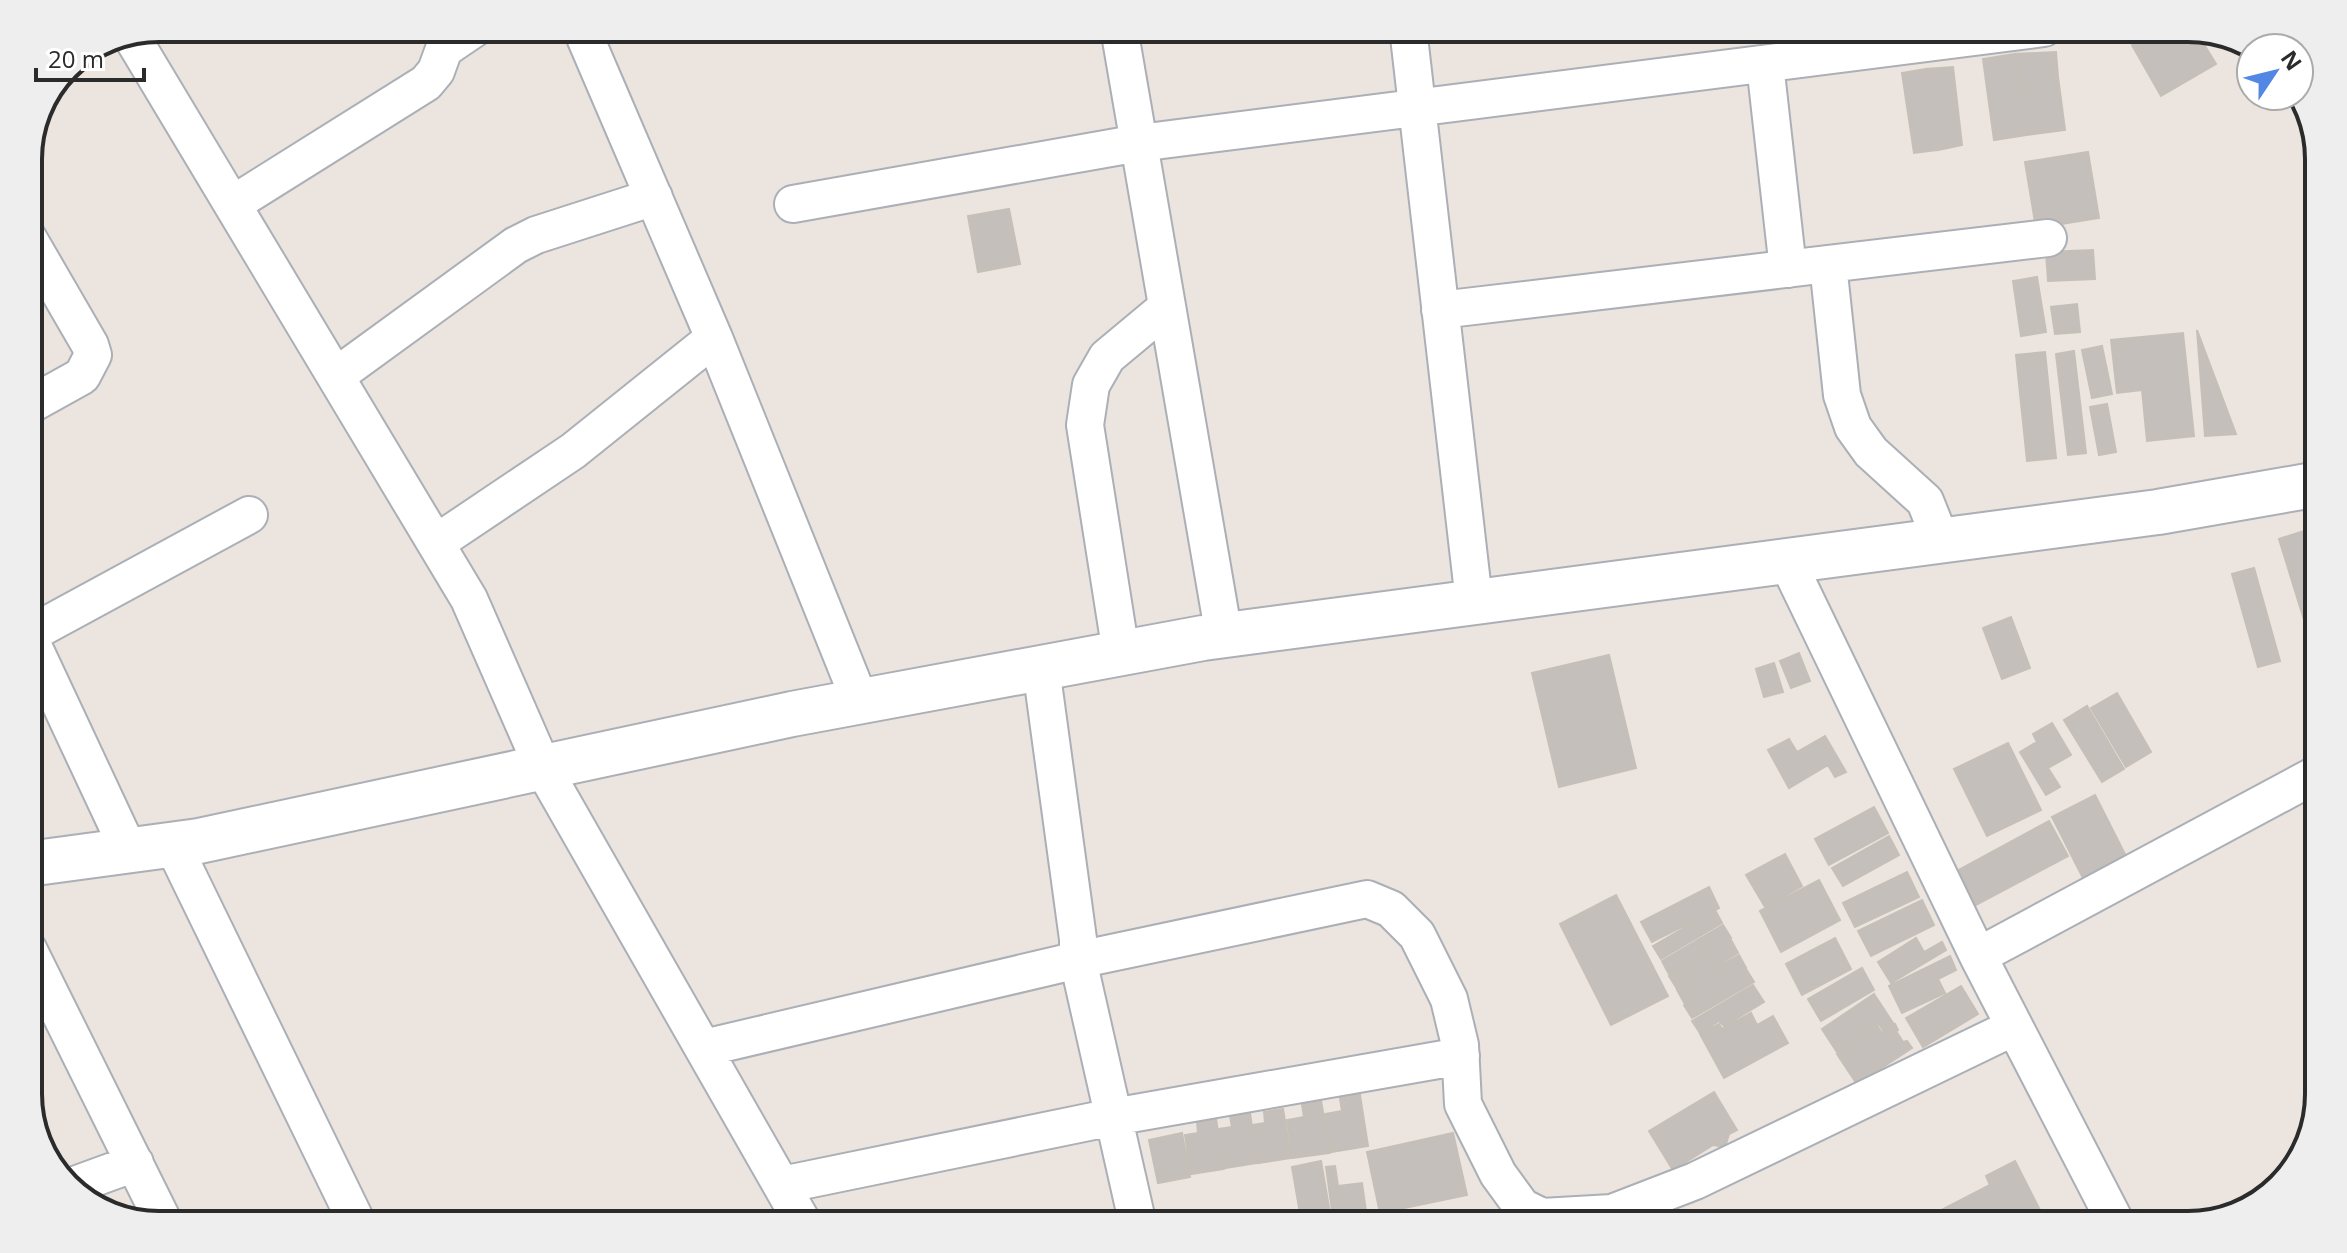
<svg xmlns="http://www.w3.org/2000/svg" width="2347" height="1253" viewBox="0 0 2347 1253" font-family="'Open Sans',sans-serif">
  <rect width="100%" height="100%" fill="#ebe4df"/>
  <path fill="#c4bfba" stroke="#c6bfb8" stroke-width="2" d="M1822,28H1854L1855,38L1824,40Z
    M2161,28L2195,30L2216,64L2161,96L2132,45Z
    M2056,52L2058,77L2020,82L2015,54Z
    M2015,54L2027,135L1994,140L1983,59Z
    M1953,67L1962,145L1938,150L1926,69Z
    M1926,69L1938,150L1914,153L1902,73Z
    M2058,77L2065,130L2027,135L2020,82Z
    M2088,152L2099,218L2036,228L2025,162Z
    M1009,209L1020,264L978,272L968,216Z
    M2093,250L2095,279L2048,281L2046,252Z
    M2037,277L2046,332L2021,336L2013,281Z
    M2077,304L2080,332L2055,334L2051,307Z
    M2197,330L2236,434L2205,436Z
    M2183,333L2194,436L2147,441L2142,390L2117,393L2111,340Z
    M2102,346L2112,394L2092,398L2082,350Z
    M2074,351L2086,453L2068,455L2056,354Z
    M2045,352L2056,458L2027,461L2016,355Z
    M2107,404L2116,452L2099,455L2090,407Z
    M2310,529L2319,556V647L2313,649L2279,539Z
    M2254,568L2280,661L2258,667L2232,574Z
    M2011,617L2030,668L2002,679L1983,628Z
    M1799,653L1810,681L1791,688L1780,661Z
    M1609,655L1636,768L1559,787L1532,673Z
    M1774,663L1783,692L1764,697L1756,669Z
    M2117,693L2151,752L2126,767L2091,708Z
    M2087,706L2124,769L2102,782L2064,720Z
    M2052,723L2071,755L2048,768L2060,787L2046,795L2020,752L2037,742L2033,734Z
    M1825,736L1846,772L1835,777L1828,765L1789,788L1768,750L1789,739L1797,752Z
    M2008,743L2041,810L1987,836L1954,769Z
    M2095,795L2130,864L2087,886L2052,817Z
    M1874,807L1888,833L1829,865L1815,839Z
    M2049,821L2068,856L1976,905L1957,871Z
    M1889,836L1899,855L1843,886L1832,868Z
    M1785,854L1802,886L1765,907L1746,875Z
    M1907,872L1919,897L1855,927L1843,903Z
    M1819,880L1840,920L1781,952L1760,911Z
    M1709,887L1719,908L1652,942L1641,922Z
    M1616,895L1668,996L1611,1025L1560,924Z
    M1922,900L1934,925L1871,956L1858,931Z
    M1715,910L1722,923L1661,959L1653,946Z
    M1723,925L1731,938L1669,974L1662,961Z
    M1835,938L1851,969L1802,995L1786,964Z
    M1916,938L1924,952L1942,942L1946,950L1891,983L1878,962Z
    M1731,940L1738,953L1677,989L1669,976Z
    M1739,955L1746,968L1685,1004L1677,990Z
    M1950,956L1956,970L1938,979L1945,993L1902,1013L1889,986Z
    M1862,968L1874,990L1821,1021L1808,999Z
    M1746,969L1754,982L1692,1018L1684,1005Z
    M1753,985L1764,1002L1724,1026L1719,1021L1700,1033L1692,1021Z
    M1961,986L1978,1014L1923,1047L1906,1018Z
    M1874,994L1893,1023L1883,1030L1879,1024L1837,1052L1822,1029Z
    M1751,1013L1757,1025L1773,1016L1788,1043L1724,1078L1700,1034L1719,1024L1722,1029Z
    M1895,1024L1898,1030L1896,1031L1903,1042L1907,1041L1912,1048L1857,1084L1837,1054L1878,1027L1882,1033Z
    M1359,1089L1368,1146L1331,1152L1325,1114L1342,1111L1339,1092Z
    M1714,1092L1737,1130L1729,1134L1725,1147L1713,1145L1673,1170L1649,1131Z
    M1320,1095L1330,1153L1293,1158L1287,1120L1304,1117L1301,1098Z
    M1283,1109L1291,1158L1258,1163L1252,1125L1265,1123L1264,1112Z
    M1250,1113L1257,1163L1225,1168L1218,1129L1232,1127L1230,1116Z
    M1216,1119L1224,1169L1191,1174L1185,1135L1198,1133L1197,1122Z
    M1182,1133L1190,1177L1158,1183L1149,1140Z
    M1453,1133L1467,1195L1380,1213L1367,1152Z
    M1321,1161L1332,1225H1302L1292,1167Z
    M2015,1161L2046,1222L2039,1225H1935L1930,1216L1990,1185L1986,1176Z
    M1335,1166L1338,1186L1362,1183L1368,1225H1334L1326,1167Z"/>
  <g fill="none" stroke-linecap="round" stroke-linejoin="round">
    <defs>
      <path id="street" d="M581,28L714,338L860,701
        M1119,28L1224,636
        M1408,28L1474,601
        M133,39L469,599L543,768L804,1225
        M1765,64L1788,269
        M233,204L426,83L436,71L444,49L475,28
        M793,204L1139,143L2044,28
        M28,238L90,345L93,355L82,376L28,406
        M1828,264L1842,395L1853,427L1871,452L1925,501L1941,541
        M1440,310L2048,238
        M336,376L516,245L536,235L654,197
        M436,543L573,451L714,338
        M1787,561L1978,956L2117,1225
        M28,635L249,515
        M28,635L129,851
        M1121,653L1085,425L1091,385L1107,357L1167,307
        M1041,668L1078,939V960L1138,1225
        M173,845L358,1225
        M28,949L165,1225
        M1978,956L2319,773
        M704,1048L1078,960L1367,899L1391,909L1417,935L1449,999L1460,1045L1463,1104L1498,1174L1522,1207L1542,1217L1612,1213L1695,1181L2014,1027
        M782,1185L1113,1117L1461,1056
        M72,1186L135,1163"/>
      <path id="secondary" d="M28,864L199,841L792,714L1203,638L2158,512L2319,484"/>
    </defs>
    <use href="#street" stroke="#abafb6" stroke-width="40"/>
    <use href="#secondary" stroke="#abafb6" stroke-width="48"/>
    <use href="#street" stroke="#fff" stroke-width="36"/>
    <use href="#secondary" stroke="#fff" stroke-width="44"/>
  </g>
  <path d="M0 0H2347V1253H0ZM159 42H2188A117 117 0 0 1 2305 159V1094A117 117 0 0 1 2188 1211H159A117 117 0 0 1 42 1094V159A117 117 0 0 1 159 42Z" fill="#eee" fill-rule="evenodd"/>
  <path fill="none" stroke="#2b2b2b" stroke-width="4" d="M159 42H2188A117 117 0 0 1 2305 159V1094A117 117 0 0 1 2188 1211H159A117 117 0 0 1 42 1094V159A117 117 0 0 1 159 42Z"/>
  <g transform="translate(2275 72) rotate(55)"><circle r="38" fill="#ffffff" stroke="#aaaaaa" stroke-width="2"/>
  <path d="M0-6L14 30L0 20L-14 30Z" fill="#5287e5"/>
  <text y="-12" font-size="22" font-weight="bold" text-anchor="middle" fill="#2b2b2b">N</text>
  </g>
  <path d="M36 68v12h108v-12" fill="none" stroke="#2b2b2b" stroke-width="4"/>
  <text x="48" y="68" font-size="24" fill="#2b2b2b" stroke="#ffffff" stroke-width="6" paint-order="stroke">20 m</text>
</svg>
